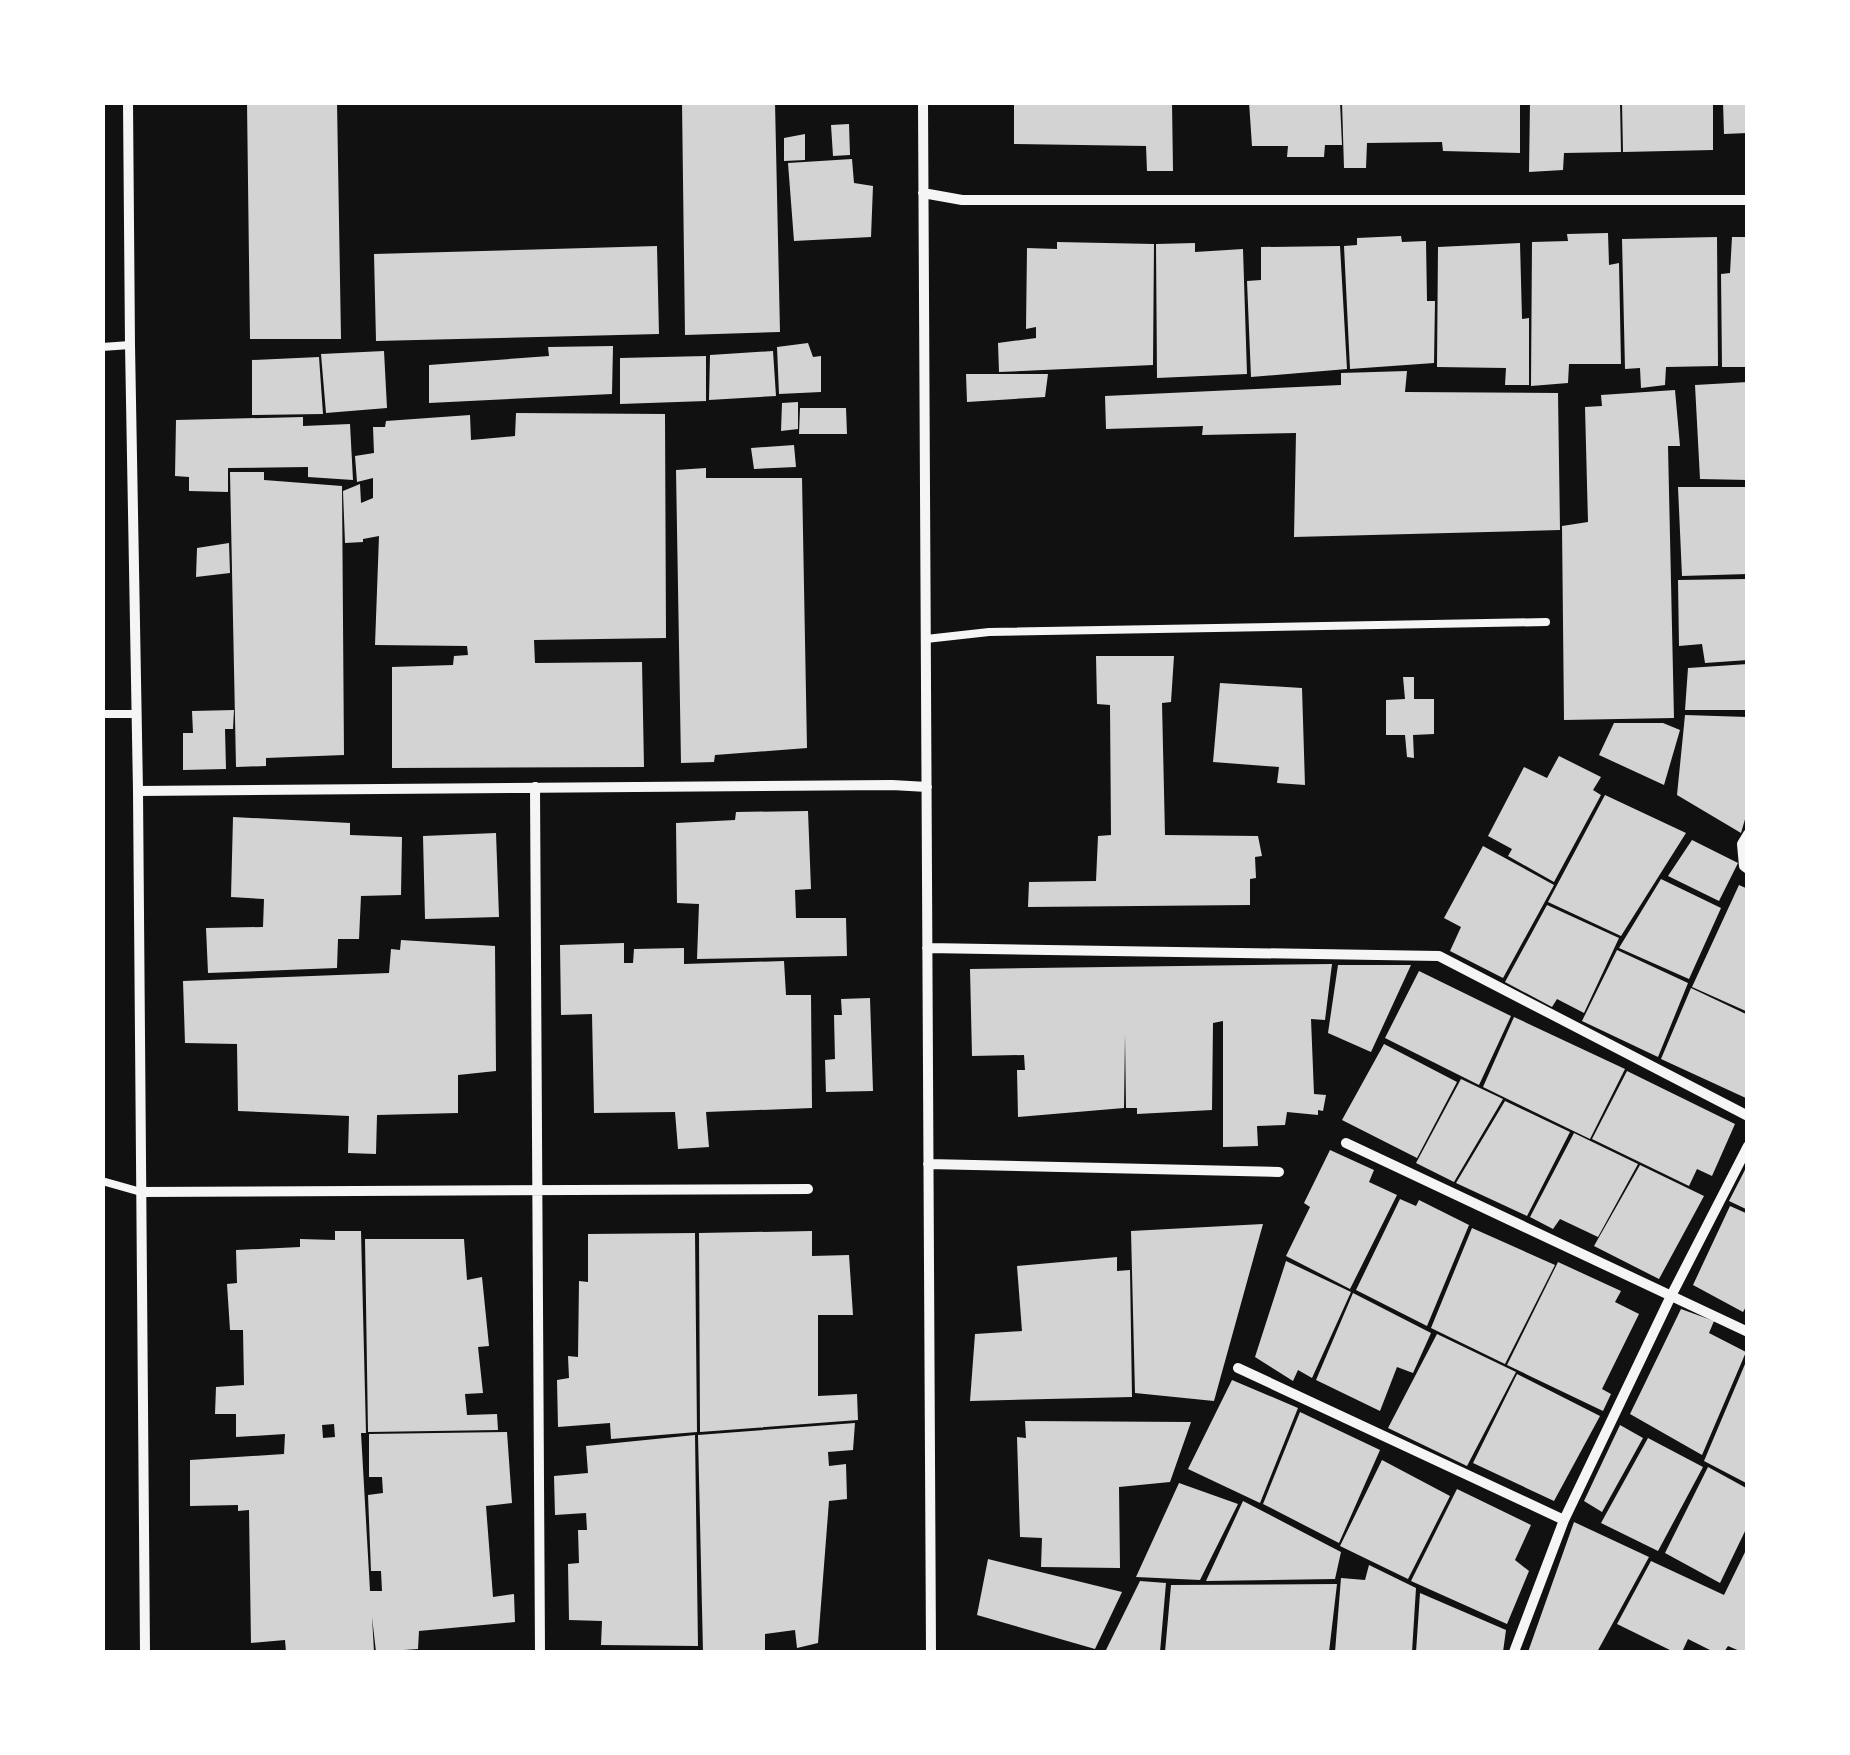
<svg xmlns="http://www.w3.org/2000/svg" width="1850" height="1755" viewBox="0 0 1850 1755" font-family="'Fira Sans',sans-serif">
  <rect width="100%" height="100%" fill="#111"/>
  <path fill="#d3d3d3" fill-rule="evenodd" d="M247,102H337L341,339H250Z
    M682,102H775L780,332L685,335Z
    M1014,102H1172L1173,171H1147L1146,146L1014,144Z
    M1249,102H1340L1342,145H1325L1324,157H1287L1288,146H1252Z
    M1342,102H1520V153L1443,151L1442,142L1367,143L1366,168H1344Z
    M1530,102H1620L1621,152L1564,153L1563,170L1529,172Z
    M1622,102H1713V150L1623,152Z
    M1723,102H1748V133L1724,134Z
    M849,124L850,155L833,156L831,125Z
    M805,134V160L784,161V138Z
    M852,159L854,183L873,186L871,237L794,241L788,163Z
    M1608,233L1609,265L1619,263L1621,364H1569L1568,383L1531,386L1532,242L1568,241L1567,234Z
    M1401,236L1402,242L1426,241L1427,301H1435L1434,363L1350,369L1344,246L1357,245V238Z
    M1717,237L1718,366L1666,367L1665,385L1641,388L1640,368L1625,369L1622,239Z
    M1732,237H1748V367H1722L1721,274L1730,273Z
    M1057,242L1154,244L1153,365L999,372L998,343L1036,338V327L1026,329L1027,248L1057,249Z
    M1195,243V252L1243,249L1247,374L1157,378L1156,244Z
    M1520,243L1522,319L1529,318V385H1505L1506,368L1437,367L1438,247Z
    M657,246L659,334L376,341L374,254Z
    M1340,246L1347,369L1251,377L1247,281L1261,280V247Z
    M808,343L813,357L821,356V392L779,394L777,347Z
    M613,346L612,394L429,403V365L549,356L548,347Z
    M384,351L387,408L326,413L321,354Z
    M773,351L776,396L709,400L710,355Z
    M706,356V401L620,404V358Z
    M319,357L323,414L252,415V360Z
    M1407,371L1405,392L1558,393L1560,530L1294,537L1296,433L1202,435L1203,426L1106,429L1105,396L1341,385V373Z
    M966,374H1048L1045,397L967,402Z
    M1748,382V480L1700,479L1695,385Z
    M1675,390L1680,446H1668L1674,718L1564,720L1562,526L1588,522L1585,407L1602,406L1601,395Z
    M798,402V429L781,431L782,403Z
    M800,408H846L847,434H799Z
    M516,413L665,414L666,638L534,640L535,663L642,662L644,767L392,768V667L453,665L454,656L468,655L467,646L375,645L379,536L363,539V542L345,543L343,491L360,484L361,503L373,498V478L357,482L355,456L374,453L373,427H385L386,421L470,415L471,440L515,436Z
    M303,417V426L350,424L353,480L308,477V467L228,468V492L189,491V477L175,476L176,420Z
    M794,445L796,467L754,469L751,448Z
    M706,468V478H802L807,748L715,755L714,762L681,763L676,470Z
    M230,472H264V480L342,486L344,755L266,758V766L236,767Z
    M1678,487H1748V574L1682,576Z
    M229,543L230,573L196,577L197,548Z
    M1748,579V660L1705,663L1702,644L1679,646L1678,580Z
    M1096,656H1174L1171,702L1162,703L1165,835L1258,836L1262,856L1255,857L1256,878L1250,879V905L1028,907L1029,882L1096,881L1098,836L1111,835L1110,705L1097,704Z
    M1748,664V710H1685L1688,668Z
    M1403,677H1414V699H1434V734L1413,735L1414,758L1407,757L1405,735H1386V700L1405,699Z
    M1220,683L1302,688L1305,785L1277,783L1279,767L1213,762Z
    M234,710L233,729H225L226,769L183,770V733H193L192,711Z
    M1685,715L1748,717V809L1741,833L1677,795Z
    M1614,723H1663L1680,730L1664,785L1599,755Z
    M1559,756L1601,777L1593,790L1601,795L1554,882L1508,856L1512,849L1488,836L1524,767L1547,778Z
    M1605,795L1686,833L1621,936L1548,902Z
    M808,811L811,889L795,890L796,918H846L847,956L697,959L699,904L677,903L676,823L735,820L736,812Z
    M233,817L350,823V835L402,837L401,895L361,896L359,939H338L337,968L208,973L206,928L263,927L264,899L231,897Z
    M496,833L499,917L425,919L423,836Z
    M1692,840L1738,863L1719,901L1668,876Z
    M1483,846L1554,885L1503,978L1450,951L1461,927L1444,918Z
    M1661,879L1721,908L1689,979L1619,948Z
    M1739,885L1748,889V1012L1692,987Z
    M1547,905L1619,938L1584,1013L1557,999L1552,1007L1505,982Z
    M401,940L495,946L496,1071L458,1075V1113L377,1115L376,1154L348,1153L349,1116L238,1111L237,1044L185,1043L183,981L389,973L391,949L400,950Z
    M624,943V963H633L634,949L684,948V964L784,961L786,995H811L812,1108L706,1112L709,1147L678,1149L675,1112L594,1113L592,1014L561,1015L560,945Z
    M1617,950L1688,983L1658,1057L1582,1021Z
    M1332,964L1325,1020L1311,1019L1314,1094L1326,1095L1323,1111L1318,1110V1115L1287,1112L1285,1125L1257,1126L1258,1146L1223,1147V1021L1213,1023L1212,1110L1137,1114V1108H1126L1125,1034L1124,1108L1018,1117L1017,1070H1025L1024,1055L972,1056L970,969Z
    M1338,965H1411L1371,1052L1328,1033Z
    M1419,971L1511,1016L1479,1085L1385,1038Z
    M1691,988L1748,1015V1099L1661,1059Z
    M870,998L873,1091L826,1092L825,1060L835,1059L834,1015H842L841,999Z
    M1514,1017L1625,1069L1590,1139L1483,1087Z
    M1384,1044L1457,1082L1417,1158L1342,1120Z
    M1627,1071L1735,1124L1712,1176L1697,1169L1689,1186L1592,1139Z
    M1461,1079L1503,1099L1454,1182L1416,1163Z
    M1505,1101L1570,1132L1527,1216L1456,1183Z
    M1574,1133L1638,1164L1598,1237L1560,1219L1553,1229L1530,1217Z
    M1330,1150L1374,1170L1369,1182L1397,1195L1350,1289L1286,1256L1310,1207L1304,1203Z
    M1748,1164V1210L1729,1201Z
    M1640,1165L1704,1196L1659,1279L1594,1246Z
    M1400,1199L1416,1206L1419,1200L1469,1225L1427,1326L1356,1290Z
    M1730,1206L1748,1214V1303L1743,1312L1693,1285Z
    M1263,1224L1214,1401L1135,1393L1131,1231Z
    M1472,1228L1555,1265L1505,1364L1431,1328Z
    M335,1231H361L366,1433H361L370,1591H382L381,1571H371L368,1495L383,1493L382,1477H369V1434L507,1432L512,1503L486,1506L493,1597L514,1594L515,1622L419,1631L418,1649L376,1652L372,1617L374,1652H286L285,1640L251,1643L249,1510L238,1511V1505L190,1506V1460L284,1454L285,1434L236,1437V1414H215L216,1387L244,1385L243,1330H230L227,1284L237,1283L236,1250L300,1247V1239L335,1240ZM334,1424L335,1437L323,1438L322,1425Z
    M812,1231V1256L849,1255L853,1315H818V1396L857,1394L858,1420L700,1432L699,1233Z
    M695,1233L697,1432L611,1439L610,1423L558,1427L557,1380L569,1378L568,1356L578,1357L579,1281L588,1282V1234Z
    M365,1239H464L467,1280L482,1277L489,1346L478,1347L483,1393L465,1394L467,1415L497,1414L498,1430L368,1432Z
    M1117,1257V1271L1130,1270L1132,1397L970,1401L975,1334L1022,1331L1017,1266Z
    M1286,1261L1351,1292L1312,1378L1298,1370L1293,1381L1255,1357Z
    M1558,1262L1621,1291L1615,1302L1639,1314L1602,1389L1611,1394L1603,1411L1507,1365Z
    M1353,1293L1431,1333L1413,1373L1397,1367L1380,1411L1316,1380Z
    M1681,1309L1714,1321L1709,1333L1746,1352L1702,1455L1630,1414Z
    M1437,1334L1516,1372L1467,1466L1388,1428Z
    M1748,1357V1484L1704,1461Z
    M1517,1374L1600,1416L1554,1501L1473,1463Z
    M1232,1380L1298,1408L1260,1503L1188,1469Z
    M1300,1412L1380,1450L1339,1543L1263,1504Z
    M1025,1421L1191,1422L1170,1482L1119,1487L1120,1568L1041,1567L1042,1538L1020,1537L1017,1437L1026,1438Z
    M855,1423L853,1450L828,1452L829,1466L846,1464L847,1499L829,1501L818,1643L797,1648L795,1630L765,1634V1652H703L698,1435Z
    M1620,1425L1643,1438L1602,1512L1584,1501Z
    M695,1435L698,1646L601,1645L602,1621L569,1620L568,1564L579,1563L578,1530H587L586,1513L555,1515L554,1476L588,1473L586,1446Z
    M1648,1438L1703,1467L1658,1551L1601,1523Z
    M1382,1460L1450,1496L1408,1579L1340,1546Z
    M1708,1467L1748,1489V1525L1720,1583L1665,1553Z
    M1179,1483L1238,1504L1200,1580L1136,1577Z
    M1457,1489L1531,1525L1515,1560L1529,1571L1507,1624L1411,1581Z
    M1243,1501L1341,1552L1335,1579L1206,1581Z
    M1574,1522L1649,1557L1597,1652H1528Z
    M1748,1546V1652H1742L1728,1646L1724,1652H1714L1688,1639L1682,1652H1674L1617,1624L1651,1561L1724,1595Z
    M988,1559L1122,1592L1095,1649L977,1615Z
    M1369,1565L1416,1588L1412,1652H1335L1341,1578L1365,1580Z
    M1140,1581L1166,1583L1160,1652H1105Z
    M1337,1584L1329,1652H1165L1171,1585Z
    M1420,1593L1506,1630L1503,1652H1416Z"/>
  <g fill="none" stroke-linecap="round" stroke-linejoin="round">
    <path stroke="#f5f5f5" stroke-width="8" d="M102,347L130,345
      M926,639L989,632L1546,622
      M102,714H136
      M102,1181L141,1192"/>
    <path stroke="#f5f5f5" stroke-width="10" d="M128,102L130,345L138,791L145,1652
      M923,102L931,1652
      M923,193L962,200H1748
      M535,787L540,1652
      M138,791L892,785L927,787
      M1748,834L1742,844L1744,866L1748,869
      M927,948L1439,956L1748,1116
      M1346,1143L1748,1332
      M928,1164L1279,1172
      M141,1192L808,1189
      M1238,1368L1564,1520
      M1514,1652L1564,1520L1671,1296L1748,1146"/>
  </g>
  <rect width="1850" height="1755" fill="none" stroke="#ffffff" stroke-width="210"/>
</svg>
